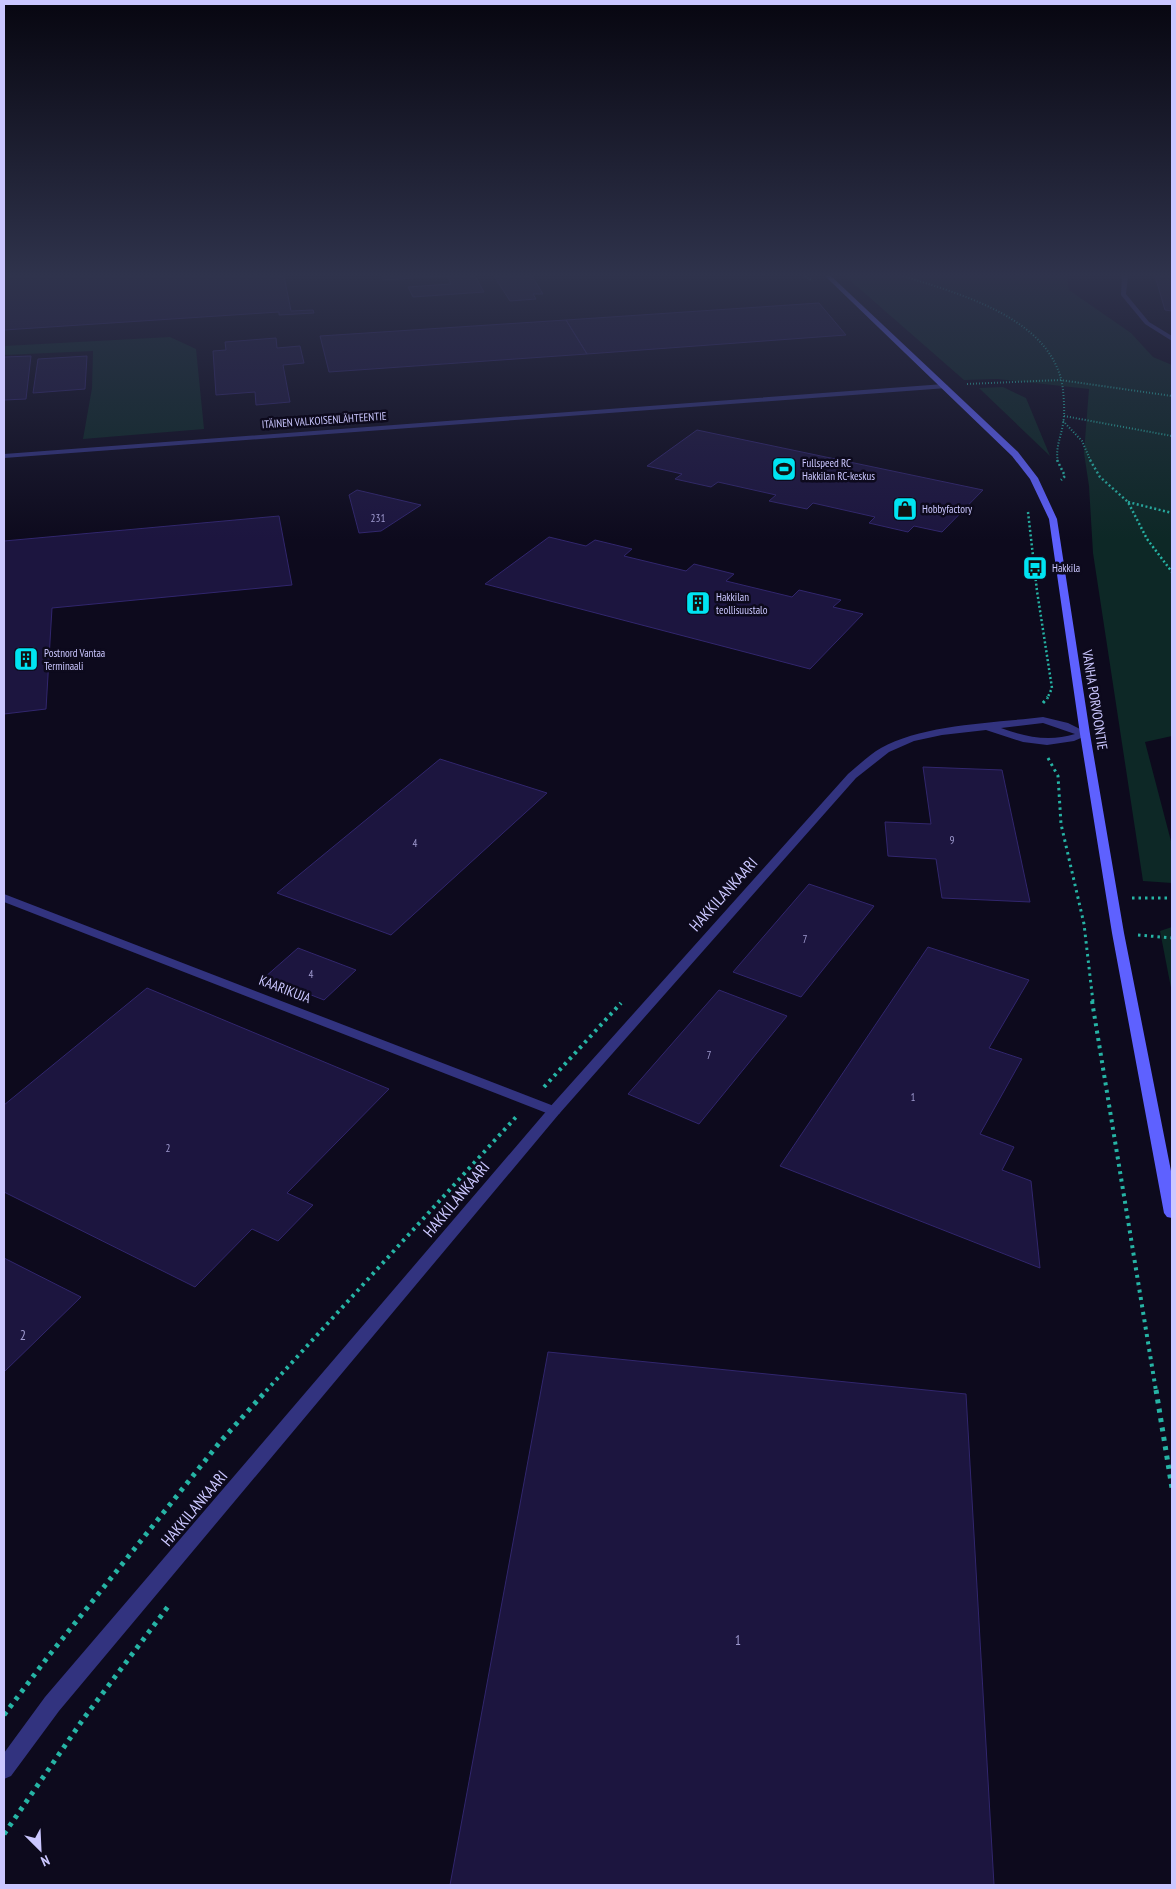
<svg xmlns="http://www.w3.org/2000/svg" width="1176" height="1889" viewBox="0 0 1176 1889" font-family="'PT Sans Narrow',sans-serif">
  <rect width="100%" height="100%" fill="#0d0a1d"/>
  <path fill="#0d2826" d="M845,276H1067L1069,290L1131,333L1153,357L1172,365V736L1145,742L1172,845V883L1143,881L1093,553L1089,486L1084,453L1089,389L997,379L964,380Z
    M170,337L196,349L204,429L83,439L92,388L93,351L4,355V346Z
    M1003,387L1026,398L1050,456L979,388Z
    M1172,927V993L1160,931Z"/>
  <path fill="#1c153f" stroke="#31266d" d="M4,276H284L291,311L313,310L314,313L279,315V312L4,330Z
    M381,276H446L383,280Z
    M447,276H475L484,292L413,297L408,287L451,284Z
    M494,276H532L543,294H533L536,299L510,301Z
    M1155,276H1172V313V311L1165,310Z
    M819,303L846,335L587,354L566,320Z
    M566,320L587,354L329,372L320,336Z
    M276,338L277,348L300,346L304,363L283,365L290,402L256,405L255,392L216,395L213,351L226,350L225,342Z
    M31,356L26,399L4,400V357Z
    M87,356L85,389L33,393L38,359Z
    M697,430L983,490L942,532L914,526L908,532L869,523L875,517L813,503L807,509L769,501L776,495L718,482L711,487L675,479L682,474L647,466Z
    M357,490L421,505L381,531L359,533L349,495Z
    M279,516L292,585L52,608L46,709L4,714V541Z
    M549,537L586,546L595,540L632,549L624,556L686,571L694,564L734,574L726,581L792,597L799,590L841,600L833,607L863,614L810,669L485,584Z
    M440,759L547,793L391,935L277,893Z
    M923,767L1002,770L1030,902L942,898L936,859L888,856L885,822L931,824Z
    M809,884L874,906L801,997L733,972Z
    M928,947L1029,980L989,1048L1022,1059L980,1134L1014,1147L1002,1170L1031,1181L1040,1268L780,1166Z
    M298,948L356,970L324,1000L265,977Z
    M147,988L389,1089L287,1193L313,1205L278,1241L252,1229L195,1287L4,1192V1105Z
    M719,990L787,1016L699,1124L628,1094Z
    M4,1258L81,1297L4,1372Z
    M548,1352L966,1394L994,1885H450Z"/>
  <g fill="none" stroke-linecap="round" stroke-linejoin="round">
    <path stroke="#26b4a5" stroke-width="2" stroke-dasharray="1 2" stroke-linecap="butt" d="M805,276L813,281
      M903,276C960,294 1055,319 1063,390C1064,401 1065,413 1063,424C1061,437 1055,448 1058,462
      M967,384L1060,380L1172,396
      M1064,416L1172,436
      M1063,421L1082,441L1091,462"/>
    <path stroke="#26b4a5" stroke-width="2.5" stroke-dasharray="2 2.5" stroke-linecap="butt" d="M1057,460L1065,476L1061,480
      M1090,460L1100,477L1128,502L1147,539L1172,572
      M1128,502L1172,513
      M1028,512L1037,591L1052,688L1047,699"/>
    <path stroke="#26b4a5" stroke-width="3" stroke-dasharray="2.5 4" stroke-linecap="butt" d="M1043,703L1048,697
      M1048,758L1058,776L1061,824L1084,924L1093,1002
      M1132,898H1172
      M1138,935L1172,938"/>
    <path stroke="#26b4a5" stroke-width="4" stroke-dasharray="3 4.5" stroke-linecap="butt" d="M1092,1001L1156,1391
      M544,1087L621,1003
      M266,1391L516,1117"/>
    <path stroke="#26b4a5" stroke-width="5" stroke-dasharray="4 5.5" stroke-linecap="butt" d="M1156,1390L1172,1488
      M4,1715L47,1658L220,1442L267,1390
      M4,1834L84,1718L170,1604"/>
    <path fill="#32337f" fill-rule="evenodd" d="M1122,276H1128L1126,294L1149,322L1172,336V341L1145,324L1121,295Z
      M4,894L559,1108L561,1111L559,1114H549L4,902Z"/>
    <path fill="#32337f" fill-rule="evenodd" d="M944,384L948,386L947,388L4,458V454Z
      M1043,717L1068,723L1090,734L1074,741L1047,745L1023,742L986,730L942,735L914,741L889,752L856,778L559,1114L59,1711L11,1776L4,1779V1753L45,1697L549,1108L848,774C859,765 870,754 881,748C923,724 995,723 1043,717ZM1043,723L1075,734C1049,742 1026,737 1001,728Z"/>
    <path fill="#5e61ff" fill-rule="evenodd" d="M825,276H831L1018,452L1038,478L1057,519L1090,734L1124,933L1172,1176V1218L1167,1217L1164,1213L1112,933L1080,734L1049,519L1030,479L1012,456Z"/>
  </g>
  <linearGradient id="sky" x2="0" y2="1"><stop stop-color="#070610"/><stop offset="0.51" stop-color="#2f334c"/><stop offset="1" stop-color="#2f334c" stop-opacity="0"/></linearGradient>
  <rect width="1176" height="540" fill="url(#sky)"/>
  <defs>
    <symbol id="stadium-square" viewBox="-11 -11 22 22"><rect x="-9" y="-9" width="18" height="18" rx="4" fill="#00e4f2" stroke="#0d0a1d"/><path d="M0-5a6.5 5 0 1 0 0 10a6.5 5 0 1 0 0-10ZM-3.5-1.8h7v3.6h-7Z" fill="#111"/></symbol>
    <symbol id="shop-square" viewBox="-11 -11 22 22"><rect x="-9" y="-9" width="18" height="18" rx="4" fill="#00e4f2" stroke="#0d0a1d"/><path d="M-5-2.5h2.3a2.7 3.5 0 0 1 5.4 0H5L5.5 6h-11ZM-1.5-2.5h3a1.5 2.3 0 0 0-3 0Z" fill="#111"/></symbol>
    <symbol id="bus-square" viewBox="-11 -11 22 22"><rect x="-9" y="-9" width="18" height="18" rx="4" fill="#00e4f2" stroke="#0d0a1d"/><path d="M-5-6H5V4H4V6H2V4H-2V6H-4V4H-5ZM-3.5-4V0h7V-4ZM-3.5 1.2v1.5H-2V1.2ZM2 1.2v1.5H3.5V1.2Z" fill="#111"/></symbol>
    <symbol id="building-square" viewBox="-11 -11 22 22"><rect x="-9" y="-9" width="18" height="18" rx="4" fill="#00e4f2" stroke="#0d0a1d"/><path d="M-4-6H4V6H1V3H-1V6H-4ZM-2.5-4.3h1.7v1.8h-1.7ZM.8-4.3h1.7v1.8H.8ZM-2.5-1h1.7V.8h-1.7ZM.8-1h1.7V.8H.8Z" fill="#111"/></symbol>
  </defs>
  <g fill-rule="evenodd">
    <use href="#stadium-square" x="770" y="455" width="28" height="28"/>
    <use href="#shop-square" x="891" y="495" width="28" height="28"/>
    <use href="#bus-square" x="1021" y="554" width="28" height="28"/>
    <use href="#building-square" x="684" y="589" width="28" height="28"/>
    <use href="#building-square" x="12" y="645" width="28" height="28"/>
  </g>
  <g text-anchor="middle" stroke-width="5" stroke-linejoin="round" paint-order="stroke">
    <g font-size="11" fill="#cbc7ff" stroke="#0d0a1d">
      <text transform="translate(324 420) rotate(-4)" y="4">ITÄINEN VALKOISENLÄHTEENTIE</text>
    </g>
    <g font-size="11" fill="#cbc7ff" stroke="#0d0a1d" text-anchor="start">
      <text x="802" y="467">Fullspeed RC<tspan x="802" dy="13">Hakkilan RC-keskus</tspan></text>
      <text x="922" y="513">Hobbyfactory</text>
      <text x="1052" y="572">Hakkila</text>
      <text x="716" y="601">Hakkilan<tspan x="716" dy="13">teollisuustalo</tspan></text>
      <text x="44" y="657">Postnord Vantaa<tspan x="44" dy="13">Terminaali</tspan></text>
    </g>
    <g font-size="11" fill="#9f9acf">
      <text x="378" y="522">231</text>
      <text x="952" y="844">9</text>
      <text x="415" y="847">4</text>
      <text x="805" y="943">7</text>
      <text x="311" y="978">4</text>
      <text x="709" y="1059">7</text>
      <text x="913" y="1101">1</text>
      <text x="168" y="1152">2</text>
    </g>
    <g font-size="14" fill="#cbc7ff" stroke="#0d0a1d">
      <text transform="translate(1095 700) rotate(81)" y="5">VANHA PORVOONTIE</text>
      <text transform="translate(285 989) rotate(21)" y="5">KAARIKUJA</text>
    </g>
    <g font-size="14" fill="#9f9acf">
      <text x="23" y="1340">2</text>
      <text x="738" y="1645">1</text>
    </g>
    <g font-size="16" fill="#cbc7ff" stroke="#0d0a1d">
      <text transform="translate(723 894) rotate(-48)" y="6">HAKKILANKAARI</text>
      <text transform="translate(456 1199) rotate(-50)" y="6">HAKKILANKAARI</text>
      <text transform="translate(194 1508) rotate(-50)" y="6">HAKKILANKAARI</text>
    </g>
  </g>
  <rect width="1176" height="1889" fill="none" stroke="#cbc7ff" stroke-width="10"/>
  <g transform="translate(40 1849) rotate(156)" stroke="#0d0a1d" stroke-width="4" paint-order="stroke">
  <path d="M0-4L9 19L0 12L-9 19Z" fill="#cbc7ff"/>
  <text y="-8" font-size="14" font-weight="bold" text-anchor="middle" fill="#cbc7ff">N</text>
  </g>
</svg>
